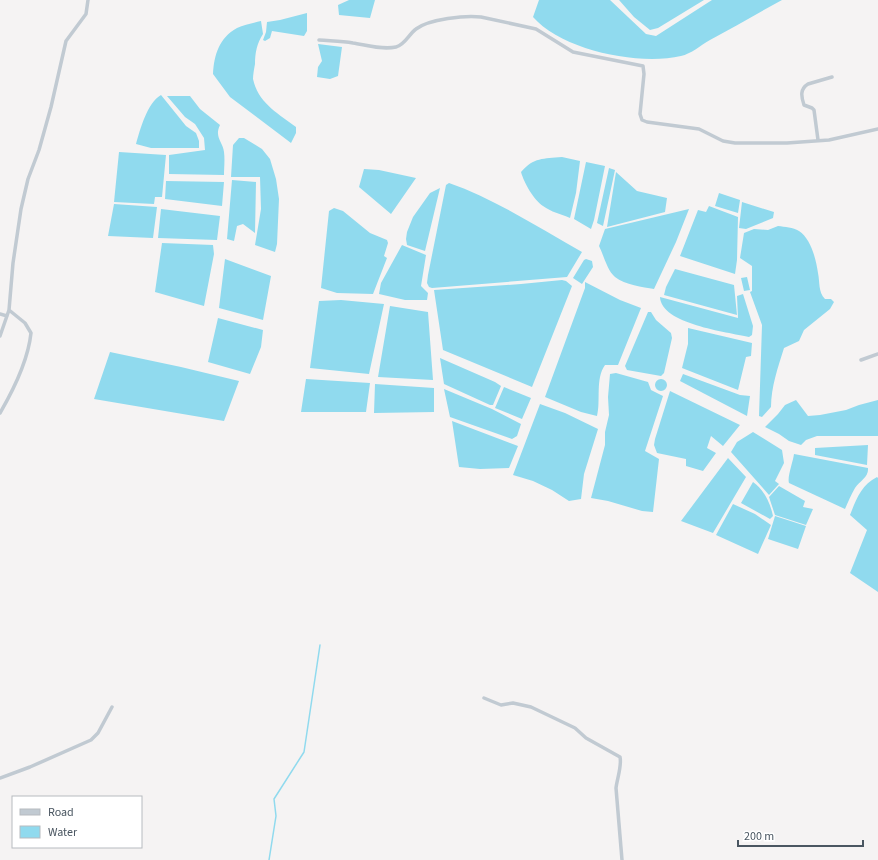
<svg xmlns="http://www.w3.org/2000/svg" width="878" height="860" viewBox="0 0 878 860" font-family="'Source Sans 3',sans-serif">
  <rect width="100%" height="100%" fill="#f5f3f3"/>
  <path fill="#90daee" d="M349,0H375L370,18L339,15L338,5Z
    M539,0H610L646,34L656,36L712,0H782C758,13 734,27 710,40C701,45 691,54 681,56C638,66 562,50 533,17Z
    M619,0H704L658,28L650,30L634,17Z
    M307,13V31L304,36L272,31L270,38L265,41L263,40L266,32L267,22L280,20Z
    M261,21L263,34C257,43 255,53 255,64C254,69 253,75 253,79C258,103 279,114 296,127V133L291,143L230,97L213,74C214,55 219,38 237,28C244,25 253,23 261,21Z
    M318,44L342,47L338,76L330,79L317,77L318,67L322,61Z
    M161,95L186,126L196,133L199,141V148H151L136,144C140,130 147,103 161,95Z
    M167,96H190L200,109L220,125C214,137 223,142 224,152C225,160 224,168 224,175L169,174V155L205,150L204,138L195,124L185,117Z
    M239,138H244L262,149L270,159L276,179L279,199L277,244L275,252L255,245L261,209L260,177H231L233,145Z
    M119,152L166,155L162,197H155L154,204L114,202Z
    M562,157L580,161L576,193L570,218C561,214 551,212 543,206C534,200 524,183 521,172C534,157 543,159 562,157Z
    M586,162L605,166L594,220L591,229L574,219Z
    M609,168L615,170L603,226L597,223Z
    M364,169L379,170L416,178L391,214L359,187Z
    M616,172L637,191L667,198L665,212L607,227Z
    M232,180L256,182L255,233L243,224L237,226L234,241L227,239Z
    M166,181L224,182L222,206L165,199Z
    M449,183C495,199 539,228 582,252L567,277L432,288L429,287L427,283L428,275L446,185Z
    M440,188L425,251L407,245L406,239L407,232L413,217L430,193Z
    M719,193L740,200L738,213L715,206Z
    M742,202L774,212L773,218L746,229L739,228Z
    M114,204L157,207L153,238L108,236Z
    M709,206L738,217L737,260L735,274L680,256L698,210L706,212Z
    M334,208L343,211L370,233L387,240L388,243L384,256L387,258L373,294L337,293L321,288L329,211Z
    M161,209L220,216L217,240L158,238Z
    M689,209L676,242L654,289C643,287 625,285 615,277C607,270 604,256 599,246L605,229Z
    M778,226C785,227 793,227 799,231C811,239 816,259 818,273C820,282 818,292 825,299H831L834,302L830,309L804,330L799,341L784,348C778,367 771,387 771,407L762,417L759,416L762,325L750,292L752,291V266L740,258L744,233L754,229L768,230Z
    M162,243L213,245L214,254L204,306L155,292Z
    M402,245L426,255L421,286L428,293L427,300H405L379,294L381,283Z
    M225,259L271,276L263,320L219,308Z
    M586,259L592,261L593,267L582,284L573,278L584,260Z
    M675,269L734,285L737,315L664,295L666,287Z
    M747,277L750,290L744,291L741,278Z
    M562,280L566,281L572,286L532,387L443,350L434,290L521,284Z
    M585,282L620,300L641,308L618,365H605C595,379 601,401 597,416L581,412L545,397L585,288Z
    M743,294L753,326L752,335L749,337C727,332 661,324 660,297L738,318L737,296Z
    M341,300L384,304L369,374L310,368L319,301Z
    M390,306L428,312L433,380L378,377Z
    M648,312H651L656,320L671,333L672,338L664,373L661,376L627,370L625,366Z
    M218,318L263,330L261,347L250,374L208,362Z
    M688,328L752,343L751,356L746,357L738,390L682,368L688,344Z
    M110,352L181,367L239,381L224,421L94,399Z
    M440,358L495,382L501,386L493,405H490L444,384Z
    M616,373L648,382L651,390L663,396L645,451L659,459L653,512L642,511L608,501L591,498L605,445V432L609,415L608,397L610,374Z
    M683,374L740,395L750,396L747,416L680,381Z
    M655 385a6 6 0 1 1 12 0a6 6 0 1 1-12 0Z
    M306,379L370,383L366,412H301Z
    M375,384L434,388V412L374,413Z
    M504,387L531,398L522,419L495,408Z
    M444,389L492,409L521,424L517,436L512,439L450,417Z
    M670,391L740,425L723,446L711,436L707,448L716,453L703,471L686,466V459L657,453L654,445L655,439Z
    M796,400L808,416L820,415L846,410L859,405L878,400V436H817L806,440L801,445L789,441L779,434L765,427L778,414L785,405Z
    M540,404L565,413L598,429L584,474L581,499L569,501L552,490L533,481L513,475Z
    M452,421L518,446L509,468L480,469L459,467Z
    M753,432L782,450L784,463L775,481L779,484L769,495L731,452L737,442Z
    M868,445L867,465L815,455V448Z
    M794,454L868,468C869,477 860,481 855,488C851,495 848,502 845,509L789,483C787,477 793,462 794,454Z
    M728,458L746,477L713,533L681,521Z
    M877,477L878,478V592L850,573L867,530L850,515C856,500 861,485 877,477Z
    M753,482C764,490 770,502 773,516L770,519L741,503Z
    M779,486L805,501L803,507L813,509L806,525L775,515L769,497Z
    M733,504L755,514L771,525L758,554L716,535Z
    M775,516L806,526L798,549L768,539Z"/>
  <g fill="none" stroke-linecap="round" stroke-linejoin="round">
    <path stroke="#90daee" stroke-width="1.5" d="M269,860L276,816L274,799L304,752L320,645"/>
    <path stroke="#c1cad2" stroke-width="3.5" d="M319,40C331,41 342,41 353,43C366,45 382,50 396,47C405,45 409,34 416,29C429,19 466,15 481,17L536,29L573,52L643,66L644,74L640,114L642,120L647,122L699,129L723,141L735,143H787L829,140L878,129
      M818,140L814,110L812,108L804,105C801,96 800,89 808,84L832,77
      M0,314L7,316
      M0,336L9,310L13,263L21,209L28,179L39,150L51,107L66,41L86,14L88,0
      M861,360L878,354
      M0,413C14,389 28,361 31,333L25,323L9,310
      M484,698L501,705L513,703L531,707L575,728L586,738L620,757C622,766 617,779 616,788L622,860
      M0,778L30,767L91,740L98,733L112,707"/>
  </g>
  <rect x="12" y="796" width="130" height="52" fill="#ffffff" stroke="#b7bbc0"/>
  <rect x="20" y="809" width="20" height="6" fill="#c1cad2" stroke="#b7bbc0"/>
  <text x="48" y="816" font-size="12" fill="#4a5661">Road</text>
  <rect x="20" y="826" width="20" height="12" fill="#90daee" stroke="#b7bbc0"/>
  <text x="48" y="836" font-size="12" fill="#4a5661">Water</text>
  <path d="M738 840v6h125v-6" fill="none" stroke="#4a5661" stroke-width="2"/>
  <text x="744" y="840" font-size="12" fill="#4a5661" stroke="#ffffff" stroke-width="3" paint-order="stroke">200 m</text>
</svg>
